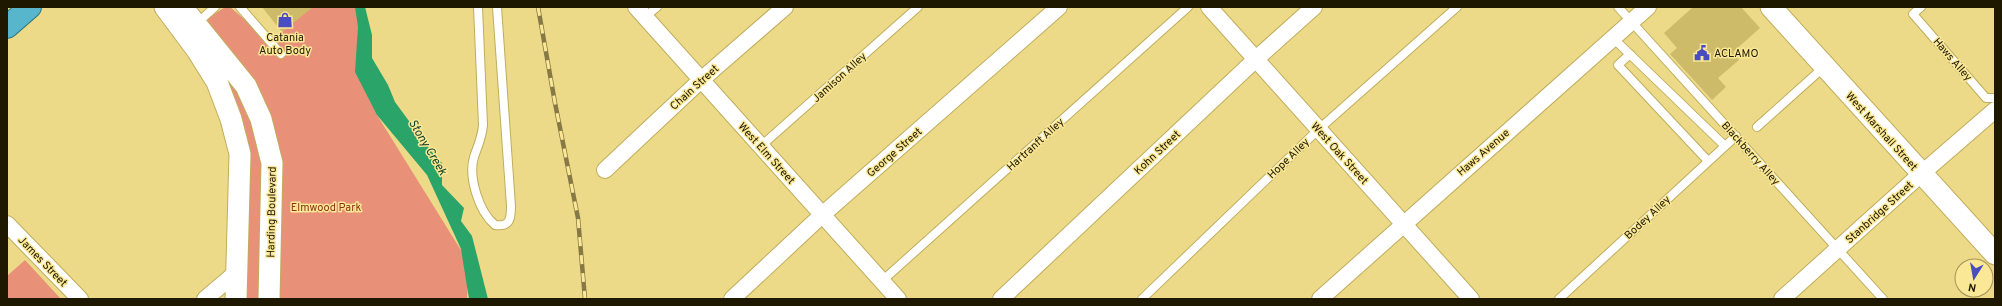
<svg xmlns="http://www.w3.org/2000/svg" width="2002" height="306" viewBox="0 0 2002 306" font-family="Overpass,sans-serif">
  <rect width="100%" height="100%" fill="#edda89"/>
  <path fill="#e89178" d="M225,7H230L270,41L312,7H361L377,115L469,263L467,299H236L238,257L227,109L185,34Z
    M25,260L61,299H7V276Z"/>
  <path fill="#2aa468" d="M355,7H365L372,35V58L388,85L395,102L431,151L442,163V185L464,208L461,221L472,236L488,299H469L461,249L427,175L377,115L355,72L358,27Z"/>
  <path fill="#cebb6a" d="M262,7H313L282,32Z
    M1693,7H1741L1760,28L1733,52L1739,60L1718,78L1726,87L1712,100L1670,54L1677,48L1664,33Z"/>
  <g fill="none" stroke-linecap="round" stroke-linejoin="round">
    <defs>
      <path id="service" d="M240,7L281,54
        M478,7L483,125C482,138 478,145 474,157C468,177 479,212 495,225C510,227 511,219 511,206L497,7
        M1618,7L1883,299
        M1921,7L1913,14L1986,98H1995
        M645,17L657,7
        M196,24L215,7
        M1613,38L1725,146
        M1630,54L1618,65L1708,161
        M1757,127L1824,67
        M761,146L918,7
        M882,281L1188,7
        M1142,299L1319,129L1457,7
        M1559,299L1736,136"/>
      <path id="minor" d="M636,7L898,299
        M1209,7L1471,299
        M605,170L701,80L785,7
        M7,224L80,299
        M205,299L238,271
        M732,299L822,215L1059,7
        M1001,299L1256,59L1314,7
        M1320,299L1648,7
        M1782,299L1921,174L1995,110"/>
      <path id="tertiary" d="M165,7L197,50L217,82L231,119L240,154L236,299
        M182,7L246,86L261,119L272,163L269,299
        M1771,7L1995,254"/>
      <path id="trunk" d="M7,27L30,7"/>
    </defs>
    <use href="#service" stroke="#bfad5c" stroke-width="10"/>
    <use href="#minor" stroke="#bfad5c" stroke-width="18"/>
    <use href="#tertiary" stroke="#bfad5c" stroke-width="23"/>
    <use href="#trunk" stroke="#28737c" stroke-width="24"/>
    <use href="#service" stroke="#fff" stroke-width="8"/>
    <use href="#minor" stroke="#fff" stroke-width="16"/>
    <use href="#tertiary" stroke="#fff" stroke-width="21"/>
    <use href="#trunk" stroke="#58b6cc" stroke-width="22"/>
    <defs>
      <path id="rail" d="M538,7L555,103L578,218L585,299"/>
    </defs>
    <use href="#rail" stroke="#867945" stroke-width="4.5"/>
    <use href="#rail" stroke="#fae896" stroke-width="3" stroke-dasharray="9" stroke-linecap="butt"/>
  </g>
  <defs>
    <symbol id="shop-bare" viewBox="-9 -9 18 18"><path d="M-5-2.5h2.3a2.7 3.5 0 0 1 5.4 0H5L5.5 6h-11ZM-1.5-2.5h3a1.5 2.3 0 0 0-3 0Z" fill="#4a4cc1" stroke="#fae896" stroke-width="2.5" paint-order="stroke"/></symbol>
    <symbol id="civic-bare" viewBox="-9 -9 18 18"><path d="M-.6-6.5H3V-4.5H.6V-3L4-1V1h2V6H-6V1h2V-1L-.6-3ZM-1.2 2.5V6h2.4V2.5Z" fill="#4a4cc1" stroke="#fae896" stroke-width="2.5" paint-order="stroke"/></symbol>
  </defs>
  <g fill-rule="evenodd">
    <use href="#shop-bare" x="274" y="9" width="22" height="22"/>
    <use href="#civic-bare" x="1691" y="42" width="22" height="22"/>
  </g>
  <g text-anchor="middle" stroke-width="3" stroke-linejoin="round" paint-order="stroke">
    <g font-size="11" fill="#1e1801" stroke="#fae896">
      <text x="285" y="41">Catania<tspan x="285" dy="13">Auto Body</tspan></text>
      <text x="1714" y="57" text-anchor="start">ACLAMO</text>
    </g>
    <g font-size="11" fill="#1e1801" stroke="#fae896">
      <text transform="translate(1953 59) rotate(49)" y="4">Haws Alley</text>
      <text transform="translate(839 77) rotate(-42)" y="4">Jamison Alley</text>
      <text transform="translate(694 87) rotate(-42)" y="4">Chain Street</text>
      <text transform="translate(1882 131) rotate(48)" y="4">West Marshall Street</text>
      <text transform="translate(1035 144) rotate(-42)" y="4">Hartranft Alley</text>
      <text transform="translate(894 152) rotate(-41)" y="4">George Street</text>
      <text transform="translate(1157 152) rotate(-43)" y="4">Kohn Street</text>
      <text transform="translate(1483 152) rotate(-41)" y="4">Haws Avenue</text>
      <text transform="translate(767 153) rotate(48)" y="4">West Elm Street</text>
      <text transform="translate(1340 153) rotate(48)" y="4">West Oak Street</text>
      <text transform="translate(1751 153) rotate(48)" y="4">Blackberry Alley</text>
      <text transform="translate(1288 158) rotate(-44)" y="4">Hope Alley</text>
      <text transform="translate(271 212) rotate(-89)" y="4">Harding Boulevard</text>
      <text transform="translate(1879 212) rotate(-42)" y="4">Stanbridge Street</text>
      <text transform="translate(1647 217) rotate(-43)" y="4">Bodey Alley</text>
      <text transform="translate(43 261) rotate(46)" y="4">James Street</text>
    </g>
    <g font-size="11" fill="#903114" stroke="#fae896">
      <text x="326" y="211">Elmwood Park</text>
    </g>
    <g font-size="12" font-style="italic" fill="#0d3e25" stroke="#fae896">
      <text transform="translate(428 147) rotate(59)" y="4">Stony Creek</text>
    </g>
  </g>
  <rect width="2002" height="306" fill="none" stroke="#1e1801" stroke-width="16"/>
  <g transform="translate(1974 278) rotate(191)"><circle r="19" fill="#fae896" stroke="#a2955a"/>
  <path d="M0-3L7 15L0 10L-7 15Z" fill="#4a4cc1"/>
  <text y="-6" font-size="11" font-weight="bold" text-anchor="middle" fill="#1e1801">N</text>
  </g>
</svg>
